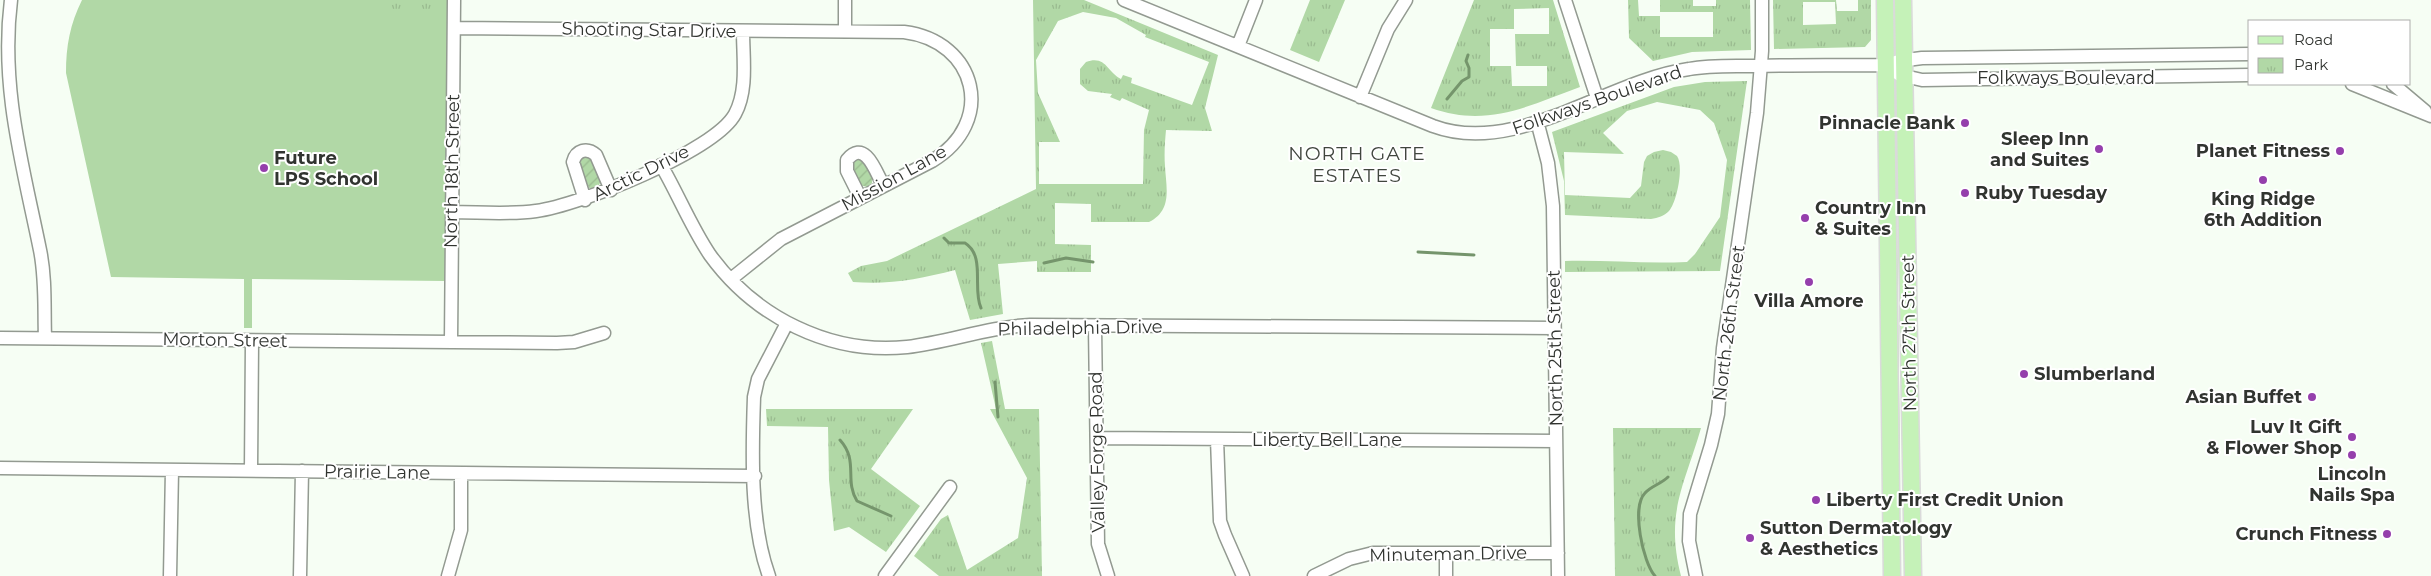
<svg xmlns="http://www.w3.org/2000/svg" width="2431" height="576" viewBox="0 0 2431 576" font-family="Montserrat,sans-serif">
  <defs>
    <pattern id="park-tufts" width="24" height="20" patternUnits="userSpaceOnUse" patternTransform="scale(1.25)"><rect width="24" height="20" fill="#b1d8a6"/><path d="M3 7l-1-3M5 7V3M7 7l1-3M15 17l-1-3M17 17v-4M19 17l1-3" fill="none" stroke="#99ba8f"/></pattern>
    <pattern id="garden-furrows" width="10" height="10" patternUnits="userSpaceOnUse" patternTransform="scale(1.25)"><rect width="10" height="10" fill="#b1d8a6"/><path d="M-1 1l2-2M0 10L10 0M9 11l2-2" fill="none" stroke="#99ba8f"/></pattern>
  </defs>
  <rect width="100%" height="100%" fill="#f6fef4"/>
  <path fill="#b1d8a6" d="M82,0H448L445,281L252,279V328H244V279L111,277L66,73C66,46 70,24 82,0Z
    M1894,178L1897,212L1900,463L1899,461Z"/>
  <path fill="url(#park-tufts)" fill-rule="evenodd" d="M384,0H442V16H384Z
    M1033,0H1084L1218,55L1205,108L1212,131L1166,130C1165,141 1164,154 1165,166C1166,187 1173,210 1149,222H1091V204L1055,203V244L1091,245V272H1037V261L998,264L1003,314L970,320L955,270C920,279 889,285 853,282L848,273L861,266L887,261L1036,189ZM1083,12L1116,18L1146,35L1145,37L1209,62L1192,105L1131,83L1132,78L1123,75L1121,79C1107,72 1106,55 1086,62L1080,69V84L1088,91L1112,94L1110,97L1120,101L1122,98L1149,110L1144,130L1143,184H1039V142H1060L1038,93L1036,60L1058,21Z
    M1310,0H1345L1319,62L1290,50Z
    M1474,0H1553L1580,87C1528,106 1487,128 1431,108ZM1514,9L1549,8V34H1515L1516,66H1547V86H1512L1511,66H1490V29H1514Z
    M1628,0H1638L1639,16H1660V37H1713V12H1660V0H1693V6H1716V0H1750L1751,50L1692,52L1653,61L1629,38Z
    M1773,0H1836L1837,11H1858V0H1871V40L1865,47L1774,49ZM1803,2H1835L1836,24L1803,25Z
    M1747,81L1720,271L1565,272V261C1607,260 1644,264 1687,262L1695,254L1720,217L1727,160L1714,123L1700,110L1657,102L1627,111L1603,133L1624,154L1564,152L1565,195L1630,198L1641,186L1644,162L1647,156L1654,152L1663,150L1671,152L1677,156C1684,166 1677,202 1669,211C1664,216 1658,218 1651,219L1565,215L1564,181L1552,132L1674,87L1705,82Z
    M992,341L1005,409H1039L1042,576H939L914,556L941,519L948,515L967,570L1018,538L1027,478L990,409H996L981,343Z
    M766,409H913L871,469L920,506L886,552L849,527L834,531L829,480L828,427L767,426Z
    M1613,428H1701C1684,487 1665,513 1681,576H1615Z"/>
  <path fill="url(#garden-furrows)" d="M585,156L592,159L601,181L597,189L589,188L579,165L580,159Z
    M860,159C867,164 873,174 872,183L867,187L860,185L852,169L854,160Z"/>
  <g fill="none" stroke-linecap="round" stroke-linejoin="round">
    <path stroke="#75956c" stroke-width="3" d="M1447,99L1462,81L1469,77V68L1466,61L1468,55
      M944,238L949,243H965C986,256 972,289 981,308
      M1418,252L1474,255
      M1044,263L1066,258L1093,262
      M995,382L998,417
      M840,440C859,461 844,480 857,501L891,516
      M1655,576C1643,563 1631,507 1645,493C1651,486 1661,484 1668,477"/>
    <defs>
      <path id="minor" d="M11,0C0,87 23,166 40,250C46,279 44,309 45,338
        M1124,0L1433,126C1516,157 1606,81 1689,69C1710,65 1732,66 1753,66C1797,65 1841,65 1886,65L1899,61L1922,58L2250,54
        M1565,0L1597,98
        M454,28L904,32C977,41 997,122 932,161L781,239L731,279
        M845,31V0
        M1238,46L1256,0
        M1886,65L1900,75L1922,80L2250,75
        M2352,84L2431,116
        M2393,84L2425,111
        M1360,97L1388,29L1406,0
        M1537,121L1548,163L1553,206L1558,576
        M661,165C678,194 691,227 710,255C755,317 830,355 907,347C949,342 988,327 1030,325L1554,328
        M860,197L847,171V160C865,138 876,172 883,185
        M585,200L573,162C576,150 587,147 596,155L611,190
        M452,212C479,212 508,215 536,211C578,206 715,151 735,114C748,90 743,58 743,31
        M1095,326L1098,544L1108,576
        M0,338L557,343L574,342L604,333
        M451,342L454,0
        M1097,438L1556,441
        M1217,439L1220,521L1225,535L1243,576
        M0,468L755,476
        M251,470L252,341
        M1446,553V576
        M170,576L172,470
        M300,576L302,471
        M448,576L461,530V473
        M769,576C750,524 752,453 754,397L758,379L787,323
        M885,576L950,487
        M1314,576L1349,559L1373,553H1558
        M1696,576L1689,541L1690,514L1711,445L1718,414L1723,348L1757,113L1762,51V0"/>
      <path id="major" d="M1885,0L1892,576
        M1903,0L1913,576"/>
    </defs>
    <use href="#minor" stroke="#939a91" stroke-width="15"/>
    <use href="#major" stroke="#dadada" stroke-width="19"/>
    <use href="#minor" stroke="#fff" stroke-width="12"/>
    <use href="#major" stroke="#c5f2b8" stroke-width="16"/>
  </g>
  <g fill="#953fac" stroke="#fff" stroke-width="2">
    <circle cx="1965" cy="123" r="5"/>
    <circle cx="2099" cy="149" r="5"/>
    <circle cx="2340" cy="151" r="5"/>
    <circle cx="264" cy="168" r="5"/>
    <circle cx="2263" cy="180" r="5"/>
    <circle cx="1965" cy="193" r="5"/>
    <circle cx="1805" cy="218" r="5"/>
    <circle cx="1809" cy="282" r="5"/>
    <circle cx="2024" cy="374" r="5"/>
    <circle cx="2312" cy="397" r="5"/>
    <circle cx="2352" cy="437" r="5"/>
    <circle cx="2352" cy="455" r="5"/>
    <circle cx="1816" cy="500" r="5"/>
    <circle cx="2387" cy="534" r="5"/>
    <circle cx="1750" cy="538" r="5"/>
  </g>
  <g text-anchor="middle" stroke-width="4" stroke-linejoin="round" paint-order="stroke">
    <g font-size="18" fill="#313430" stroke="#fff">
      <text transform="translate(649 30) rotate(1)" y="6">Shooting Star Drive</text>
      <text x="2066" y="84">Folkways Boulevard</text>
      <text transform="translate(1597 100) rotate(-19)" y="6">Folkways Boulevard</text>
      <text transform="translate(452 171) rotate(-89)" y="6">North 18th Street</text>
      <text transform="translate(641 173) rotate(-26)" y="6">Arctic Drive</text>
      <text transform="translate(894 178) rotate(-29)" y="6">Mission Lane</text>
      <text transform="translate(1729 323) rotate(-83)" y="6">North 26th Street</text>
      <text transform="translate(1080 328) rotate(-1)" y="6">Philadelphia Drive</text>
      <text transform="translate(1909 333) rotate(-91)" y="6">North 27th Street</text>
      <text transform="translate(225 340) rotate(1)" y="6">Morton Street</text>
      <text transform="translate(1555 348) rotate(-91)" y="6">North 25th Street</text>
      <text x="1327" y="446">Liberty Bell Lane</text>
      <text transform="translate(1097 452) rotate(-91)" y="6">Valley Forge Road</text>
      <text transform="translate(377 472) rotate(1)" y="6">Prairie Lane</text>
      <text transform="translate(1448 554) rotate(-1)" y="6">Minuteman Drive</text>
    </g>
    <g font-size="18" font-weight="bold" fill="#313430" stroke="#fff" text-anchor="end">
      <text x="1955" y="129">Pinnacle Bank</text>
      <text x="2089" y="145">Sleep Inn<tspan x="2089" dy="21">and Suites</tspan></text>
      <text x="2330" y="157">Planet Fitness</text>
      <text x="274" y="164" text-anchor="start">Future<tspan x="274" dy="21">LPS School</tspan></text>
      <text x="1975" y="199" text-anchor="start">Ruby Tuesday</text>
      <text x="2263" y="205" text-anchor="middle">King Ridge<tspan x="2263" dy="21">6th Addition</tspan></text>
      <text x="1815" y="214" text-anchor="start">Country Inn<tspan x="1815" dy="21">&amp; Suites</tspan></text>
      <text x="1809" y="307" text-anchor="middle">Villa Amore</text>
      <text x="2034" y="380" text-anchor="start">Slumberland</text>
      <text x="2302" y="403">Asian Buffet</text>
      <text x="2342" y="433">Luv It Gift<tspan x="2342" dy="21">&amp; Flower Shop</tspan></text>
      <text x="2352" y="480" text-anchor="middle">Lincoln<tspan x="2352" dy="21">Nails Spa</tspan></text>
      <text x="1826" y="506" text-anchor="start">Liberty First Credit Union</text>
      <text x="1760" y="534" text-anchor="start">Sutton Dermatology<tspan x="1760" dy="21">&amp; Aesthetics</tspan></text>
      <text x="2377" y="540">Crunch Fitness</text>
    </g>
    <g font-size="19" letter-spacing="1" fill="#40463e" stroke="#fff">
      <text x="1357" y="160">NORTH GATE<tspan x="1357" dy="22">ESTATES</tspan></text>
    </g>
  </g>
  <rect x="2248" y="20" width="162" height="65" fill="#ffffff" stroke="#adaeac"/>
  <rect x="2258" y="36" width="25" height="8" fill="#c5f2b8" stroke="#adaeac"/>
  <text x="2294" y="45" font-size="15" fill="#313430">Road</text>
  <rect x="2258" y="58" width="25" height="15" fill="url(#park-tufts)" stroke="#adaeac"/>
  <text x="2294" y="70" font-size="15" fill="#313430">Park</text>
</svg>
